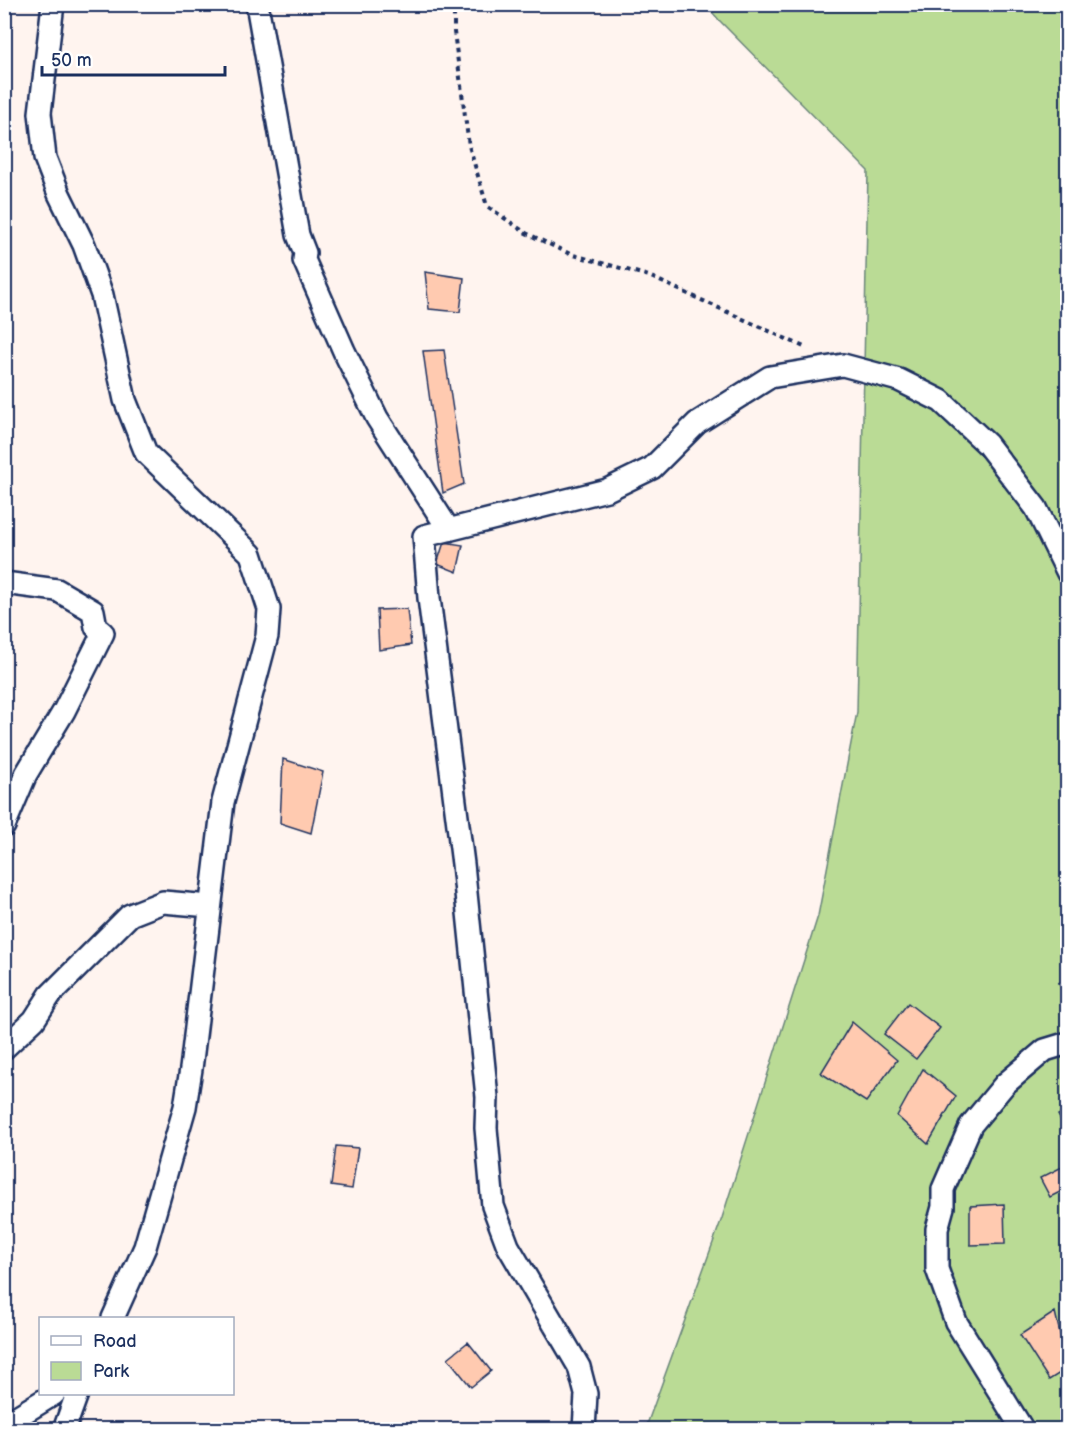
<svg xmlns="http://www.w3.org/2000/svg" width="1072" height="1434" viewBox="0 0 1072 1434" font-family="'Balsamiq Sans',sans-serif">
  <rect width="100%" height="100%" fill="#fff4ef"/>
  <filter id="ink" filterUnits="userSpaceOnUse"><feTurbulence type="fractalNoise" baseFrequency=".0167" numOctaves="2"/><feDisplacementMap in="SourceGraphic" scale="12" xChannelSelector="R" yChannelSelector="G"/><feConvolveMatrix kernelMatrix="1 2 1 2 8 2 1 2 1" color-interpolation-filters="sRGB"/></filter>
  <g filter="url(#ink)">
    <path fill="#badb95" stroke="#6a857a" stroke-width="1.5" d="M706,5H1067V1429L645,1430L722,1218L818,916L857,712L868,171L719,20Z"/>
    <path fill="#ffcab0" stroke="#1b2f5e" stroke-width="1.5" d="M425,272L464,278L460,312L429,309Z
      M444,350L464,484L443,493L423,351Z
      M444,542L463,545L457,572L437,564Z
      M407,609L411,645L379,650L377,610Z
      M283,759L323,772L311,833L280,823Z
      M1068,979V995L1058,983Z
      M908,1003L940,1028L916,1059L884,1034Z
      M852,1022L897,1060L866,1102L821,1073Z
      M923,1069L956,1096L928,1144L897,1116Z
      M1068,1110V1134L1058,1115Z
      M336,1146L358,1148L352,1189L331,1186Z
      M1068,1164V1188L1050,1197L1040,1178Z
      M1004,1204L1005,1244L970,1245V1206Z
      M1055,1312L1068,1368L1049,1380L1020,1335Z
      M468,1342L491,1371L471,1387L448,1358Z"/>
    <g fill="none" stroke-linecap="round" stroke-linejoin="round">
      <defs>
        <path id="street" d="M53,4L40,113L45,158L59,194L84,245L102,295L125,400L146,453L251,554L269,609L267,636L223,802L191,1069L185,1107L145,1247L113,1318
          M257,4L298,235L305,253L304,260L344,351L377,418L449,530
          M4,583L57,590L93,611L96,627L103,633L64,711L26,774L4,826
          M4,1048L34,1020L50,995L130,915L163,902L210,906
          M4,1422L10,1421L54,1394
          M64,1430L77,1394
          M584,1430L586,1394L579,1367L508,1246L493,1206L486,1128L487,1097L463,864L429,598L424,536L607,490L652,468L697,423L770,377L843,365L899,380L941,401L987,444L1036,508L1068,573
          M1023,1430L956,1322L937,1269V1229L943,1207V1189L971,1125L1005,1084L1045,1050L1068,1043"/>
      </defs>
      <use href="#street" stroke="#1b2f5e" stroke-width="26"/>
      <path stroke="#1b2f5e" stroke-width="4" stroke-dasharray="4.5 4.5" stroke-linecap="butt" d="M454,4V32L469,146L487,206L526,233L570,254L649,276L804,347"/>
      <use href="#street" stroke="#fff" stroke-width="21"/>
    </g>
  </g>
  <rect width="1072" height="1434" fill="none" stroke="#fff" stroke-width="24"/>
  <rect x="12" y="12" width="1048" height="1410" fill="none" stroke="#1b2f5e" stroke-width="2" filter="url(#ink)"/>
  <rect x="39" y="1317" width="195" height="78" fill="#ffffff" stroke="#a4acbf" stroke-width="1.5"/>
  <rect x="51" y="1336" width="30" height="9" fill="#ffffff" stroke="#a4acbf" stroke-width="1.5"/>
  <text x="93" y="1347" font-size="18" fill="#1b2f5e">Road</text>
  <rect x="51" y="1362" width="30" height="18" fill="#badb95" stroke="#a4acbf" stroke-width="1.5"/>
  <text x="93" y="1377" font-size="18" fill="#1b2f5e">Park</text>
  <path d="M42 66v9h183v-9" fill="none" stroke="#1b2f5e" stroke-width="3"/>
  <text x="51" y="66" font-size="18" fill="#1b2f5e" stroke="#ffffff" stroke-width="4.5" paint-order="stroke">50 m</text>
</svg>
